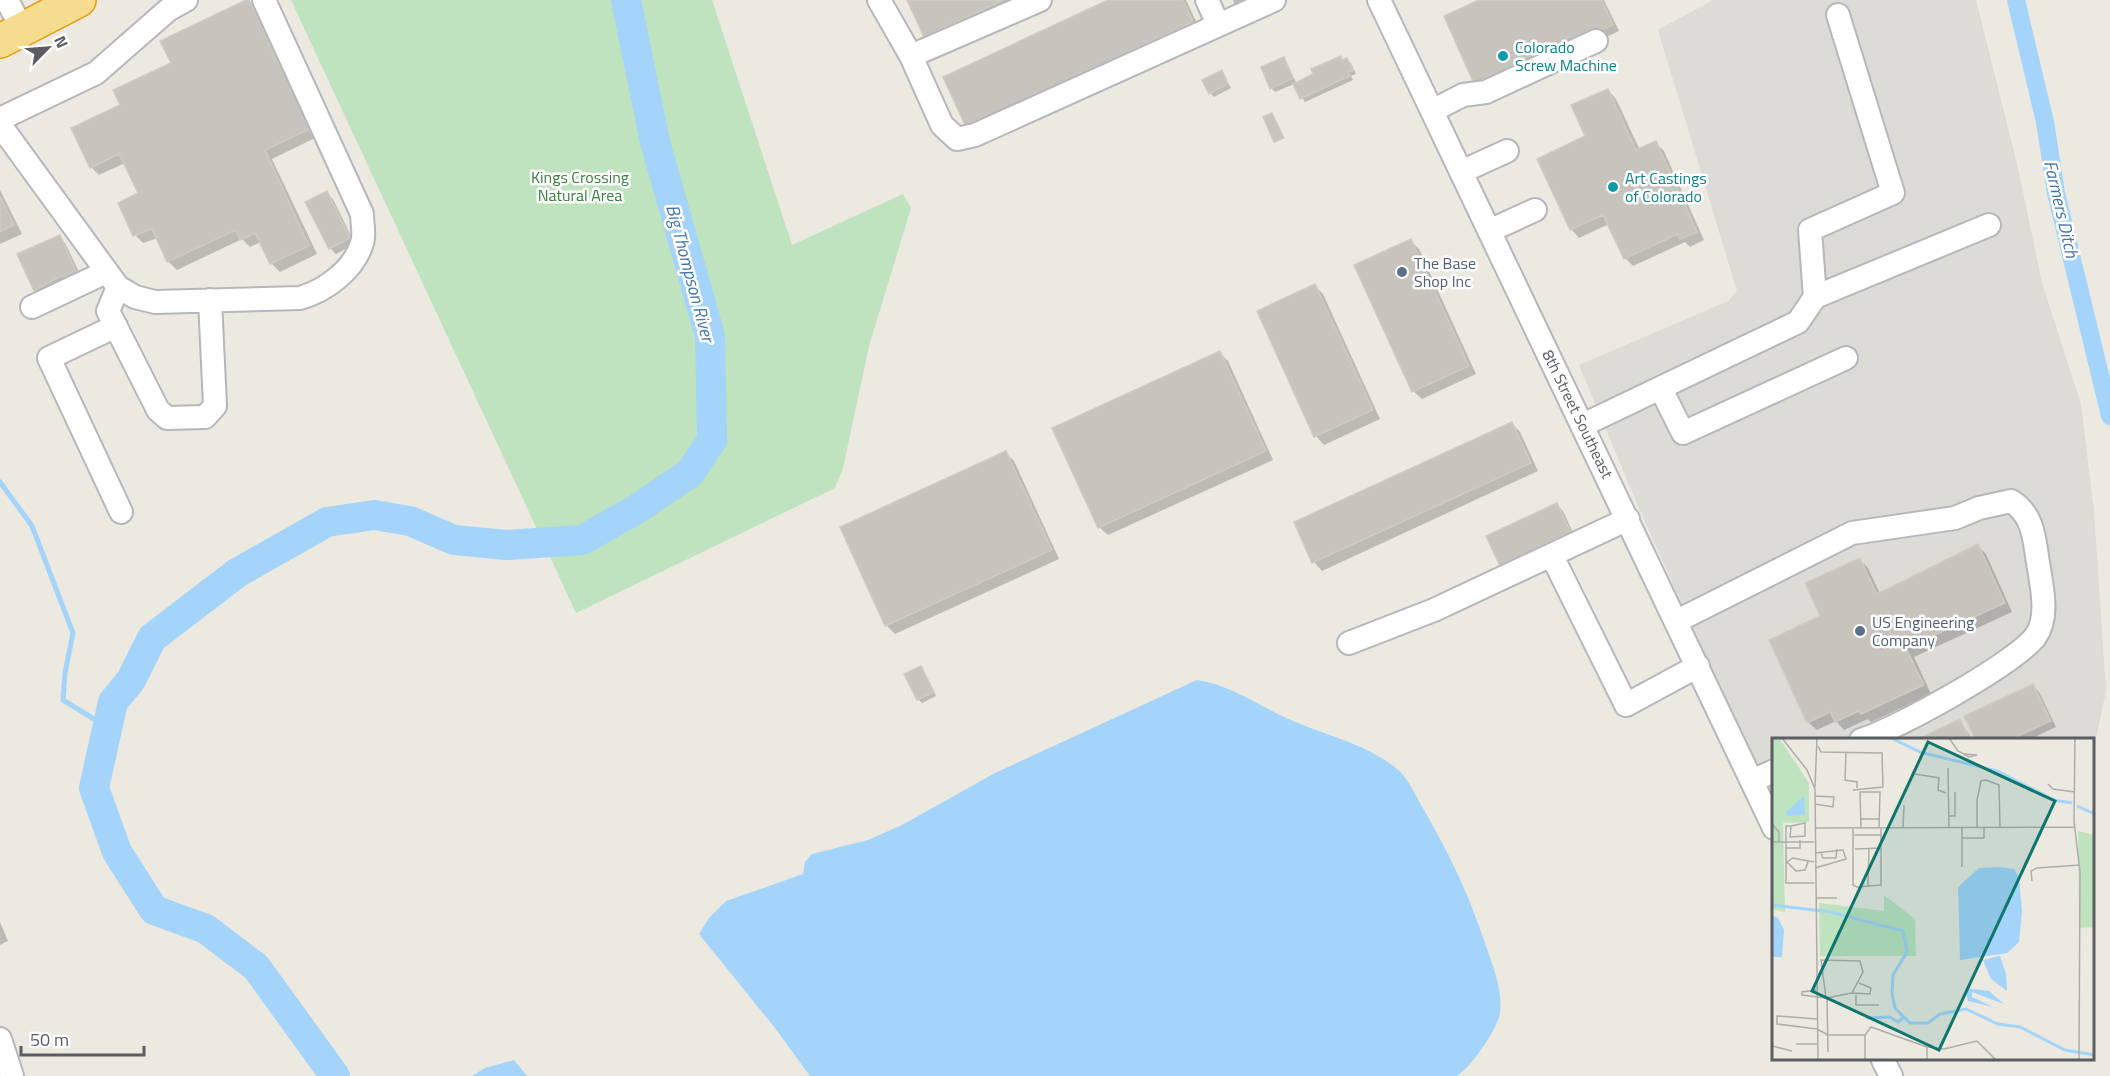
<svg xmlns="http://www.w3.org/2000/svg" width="2110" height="1076" viewBox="0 0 2110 1076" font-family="'Titillium Web',sans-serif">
  <rect width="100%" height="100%" fill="#ece9e1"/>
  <path fill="#dddbd6" d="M1713,0H1976L2018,168L2042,283L2081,404L2094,511L2106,691L2094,748V740H1774V811L1638,506L1579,365L1728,301L1737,291L1658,30Z"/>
  <path fill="#bfe2bf" d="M291,0H712L792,245L903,194L911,208L869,346L843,468L835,488L576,613Z"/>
  <path fill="#a4d4f9" d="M1197,680C1232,685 1260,707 1293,721C1328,736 1366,744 1396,768C1408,777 1416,797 1424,810C1451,857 1469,895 1486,946C1493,966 1503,991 1500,1013C1497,1030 1472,1066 1457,1076H810L775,1028L699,934L709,918L726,901L803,874L805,862L812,854L868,840L902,825L995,773Z
    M514,1060L527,1076H472L485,1068Z"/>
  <path fill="#0003" d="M908,0H1028L933,44L925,36Z
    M1111,0H1186L1200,30L967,127Z
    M1233,0H1284L1237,10Z
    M1483,0H1604L1619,31L1484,93Z
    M248,1L257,9L317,137L272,159L317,254L280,272L271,263L261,242L250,247L242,239L177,270L168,261L158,238L143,243L135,235L140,194L125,163L99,175L91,167L122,105Z
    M1340,58L1351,63L1356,74L1351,76L1353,80L1305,102L1294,84L1275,92L1271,88L1284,59L1297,84Z
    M1221,72L1231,88L1214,97L1210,93Z
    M1608,90L1616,99L1640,150L1656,143L1664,151L1704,240L1690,247L1685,242L1633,266L1625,258L1609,224L1579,238L1571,229L1587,137Z
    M0,190L22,234L0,244Z
    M326,193L333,199L355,244L336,254L330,248Z
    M59,237L65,243L83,280L42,297L36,290L19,255Z
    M1411,241L1419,249L1476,374L1422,399L1413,391Z
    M1315,286L1323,294L1380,419L1324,445L1316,436Z
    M1220,353L1228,361L1273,460L1108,535L1099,527Z
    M1512,424L1520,432L1538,471L1322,571L1314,562Z
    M1006,453L1014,461L1059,559L895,634L886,625L842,528Z
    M1557,505L1563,511L1579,546L1510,578Z
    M1978,546L1986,554L2012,612L1914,657L1931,694L1871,722L1868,719L1844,730L1836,721L1817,730L1808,722L1822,617L1860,560L1868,568L1880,594Z
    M921,667L936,696L922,703L918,699Z
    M2033,686L2039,692L2056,727L2028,740H1977L1966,717Z
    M1960,721L1973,740H1919Z
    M0,922L8,941L0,945Z"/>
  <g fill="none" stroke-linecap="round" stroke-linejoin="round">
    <path stroke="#a4d4f9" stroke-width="5" d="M0,482L32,526L73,633L65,673L63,700L107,727"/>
    <path stroke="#a4d4f9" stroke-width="18" d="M2016,0L2045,122L2056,193L2110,416"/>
    <path stroke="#a4d4f9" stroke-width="30" d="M335,1076L256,967L206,929L154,910L117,852L94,788L113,702L131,680L152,638L237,573L327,522L374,515L410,521L454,540L506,545L582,540L637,509L690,473L712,440L710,336L655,142L626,0"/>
  </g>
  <path fill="#c7c4be" stroke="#d0cbc0" stroke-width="1.5" d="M246,0H249L310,129L265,150L309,246L270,264L255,233L240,240L236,230L167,262L152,229L133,236L118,203L138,193L119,154L90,168L71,128L120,105L113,90L171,63L160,41Z
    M907,0H1003L924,37Z
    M1108,0H1183L1193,22L966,127L943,77Z
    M1479,0H1602L1613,25L1476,88L1444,16Z
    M1341,56L1342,60L1347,58L1353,70L1348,72L1350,76L1300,99L1293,84L1313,74L1311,69Z
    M1284,57L1293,78L1270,89L1261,67Z
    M1222,70L1228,84L1209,94L1202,80Z
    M1608,89L1636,150L1656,141L1697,232L1680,239L1678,234L1624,259L1603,215L1570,230L1537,159L1585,136L1571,105Z
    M1272,113L1284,138L1274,142L1263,117Z
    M327,191L350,238L329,249L305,202Z
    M0,196L14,225L0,232Z
    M60,235L77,274L64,280L62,275L34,291L17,254Z
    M1411,239L1469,366L1412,392L1354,265Z
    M1315,284L1373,410L1314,437L1257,311Z
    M1220,351L1266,451L1098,528L1052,428Z
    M1512,422L1531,463L1312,563L1294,522Z
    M1006,451L1052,550L885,626L840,527Z
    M1557,503L1574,540L1503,572L1486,536Z
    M1978,544L2005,603L1906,648L1924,685L1861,714L1859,711L1835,722L1830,712L1807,723L1769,640L1820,616L1805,583L1860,558L1877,594Z
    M921,666L934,692L917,700L904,674Z
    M2033,684L2051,721L2009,740H1976L1964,716Z
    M1960,719L1970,740H1916Z"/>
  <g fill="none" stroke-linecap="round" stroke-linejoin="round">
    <defs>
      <path id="minor" d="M7,0L22,29
        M879,0L911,56L942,125L957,139L975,135L1274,0
        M1207,0L1218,24
        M1379,0L1774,828
        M911,56L1040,0
        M1432,111L1463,95L1486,92L1596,41
        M0,119L96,73L168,10L186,0
        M0,125L118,287L135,297L155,302L300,298C325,291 354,270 362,243C365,235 362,223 362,214L264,0
        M1461,172L1507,151
        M1489,231L1535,210
        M118,287L108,311L158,410L167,418L205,417L215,406L210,300
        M1815,297L1810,230L1893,193L1838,15
        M32,307L106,272
        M116,326L49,358L121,512
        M1661,389L1683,433L1846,358
        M1583,425L1798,322L1815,297L1989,225
        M1552,556L1626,705L1698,666
        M1677,621L1852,533L1955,518L1979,508L2011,501C2031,513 2034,534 2037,556C2040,580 2051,616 2035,637C2014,664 1895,730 1861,740
        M1349,643L1434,610L1628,519
        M1752,781L1774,771
        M0,1039L12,1076
        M1883,1060L1891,1076"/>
      <path id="highway" d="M0,41L79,0"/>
    </defs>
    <use href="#minor" stroke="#b4b7bb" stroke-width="26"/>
    <use href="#highway" stroke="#df9e0e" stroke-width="36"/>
    <use href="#minor" stroke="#fff" stroke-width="22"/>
    <use href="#highway" stroke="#f6dc8e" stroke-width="33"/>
  </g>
  <g fill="#0f9aa8" stroke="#fff" stroke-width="2">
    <circle cx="1503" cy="56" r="6"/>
    <circle cx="1613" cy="187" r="6"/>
  </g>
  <g fill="#5c6f8a" stroke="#fff" stroke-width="2">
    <circle cx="1402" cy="272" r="6"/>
    <circle cx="1860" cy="631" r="6"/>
  </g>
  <g text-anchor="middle" stroke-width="5" stroke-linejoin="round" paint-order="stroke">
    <g font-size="16" fill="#0d838f" stroke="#fff" text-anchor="start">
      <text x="1515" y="53">Colorado<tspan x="1515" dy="18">Screw Machine</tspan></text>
      <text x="1625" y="184">Art Castings<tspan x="1625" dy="18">of Colorado</tspan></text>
    </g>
    <g font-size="16" fill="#39813d" stroke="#fff">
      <text x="580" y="183">Kings Crossing<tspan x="580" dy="18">Natural Area</tspan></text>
    </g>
    <g font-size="16" fill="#4e5e75" stroke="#fff" text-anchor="start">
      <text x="1414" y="269">The Base<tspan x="1414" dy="18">Shop Inc</tspan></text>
      <text x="1872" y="628">US Engineering<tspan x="1872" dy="18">Company</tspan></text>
    </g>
    <g font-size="16" fill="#5a5d61" stroke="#fff">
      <text transform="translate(1578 414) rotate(64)" y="6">8th Street Southeast</text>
    </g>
    <g font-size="18" font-style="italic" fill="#4275aa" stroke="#fff">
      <text transform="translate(2061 209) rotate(77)" y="6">Farmers Ditch</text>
      <text transform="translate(690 273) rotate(75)" y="6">Big Thompson River</text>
    </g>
  </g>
  <g transform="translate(1772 738)">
    <rect width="322" height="322" fill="#ece9e1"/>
    <path d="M0,0H7L37,45V84L11,85L13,174L0,171ZM306,93L322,97V189L307,190ZM112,157L143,181L144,218H48L47,165L112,173Z" fill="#bfe2bf"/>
    <path d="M32,58L33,77L15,78L14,74ZM227,129L242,131L247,139L250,173L247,204L235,215L188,222L186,149L207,130ZM0,177L6,180L12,192L10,219H0ZM228,218L234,236L235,253L219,241L211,222ZM193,250L217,253L232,266L200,254V259L221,269L196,263Z" fill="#a4d4f9"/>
    <path fill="none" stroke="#a4d4f9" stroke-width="3" d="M119,0L148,14L225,33L282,62L300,65M305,68L323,76M0,167L59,174L131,193L135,214L121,237L120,256L123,270L138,285H156L168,276L194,271L226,286L248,289L293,312L323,317M94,280L118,279L126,284L131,280"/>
    <path fill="none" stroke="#aeadaa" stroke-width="1.5" d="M10,0L35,32L43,51L46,322M177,0L186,13L197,19L205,17L192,16M303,0L302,83L308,134L307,322M46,8L49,14L110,15L111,49L81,52M74,14L73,42L85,44V50M176,30L177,89M143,36L167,40L166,52L174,55M276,46L281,51L303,54M43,49L45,0M43,58L62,59L61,69L43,66M177,78H183V54M88,81H107M0,86L7,94V103M19,88L33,85V98L18,99L19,88H14V145H42M205,89V62L209,43L214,42L227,47L228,89M43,90L303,89M81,90V147L85,149L109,147V90M89,90L88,54H108L107,90M131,90L132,67M82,97H110M191,100H212V89M0,104H42M14,110H28V102M83,111L109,110M49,115L51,120H64L65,111M36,124L33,132L24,133L15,124L21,120L42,124M190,129V89M43,130L74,121L71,112L43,115M260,143L259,133L265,130L308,127M96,148L97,110M45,160H65M44,252L30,254V257L54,260L80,255L91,234L88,223L49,222L54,260M80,255L98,256L99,250L87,245M84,257V267H107M55,260L56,314M45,281L5,278V286L45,291L56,297M56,297H93M24,306H45M0,308L20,313M93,322V297L99,289L155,309M155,322V309L172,311L205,303L224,322"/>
    <path fill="#0f766e" fill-opacity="0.15" stroke="#0f766e" stroke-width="3" d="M156,4L283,63L167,312L40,253Z"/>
    <rect width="322" height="322" fill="none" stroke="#5a5d61" stroke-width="3"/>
  </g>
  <g transform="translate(48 48) rotate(65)" stroke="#ffffff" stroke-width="4.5" paint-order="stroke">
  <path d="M0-4.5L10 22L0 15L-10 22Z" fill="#5a5d61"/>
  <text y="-9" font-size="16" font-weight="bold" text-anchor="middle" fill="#5a5d61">N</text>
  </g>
  <path d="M21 1046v9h123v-9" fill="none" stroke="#5a5d61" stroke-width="3"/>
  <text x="30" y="1046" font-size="18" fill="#5a5d61" stroke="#ffffff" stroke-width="4.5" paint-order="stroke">50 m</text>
</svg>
